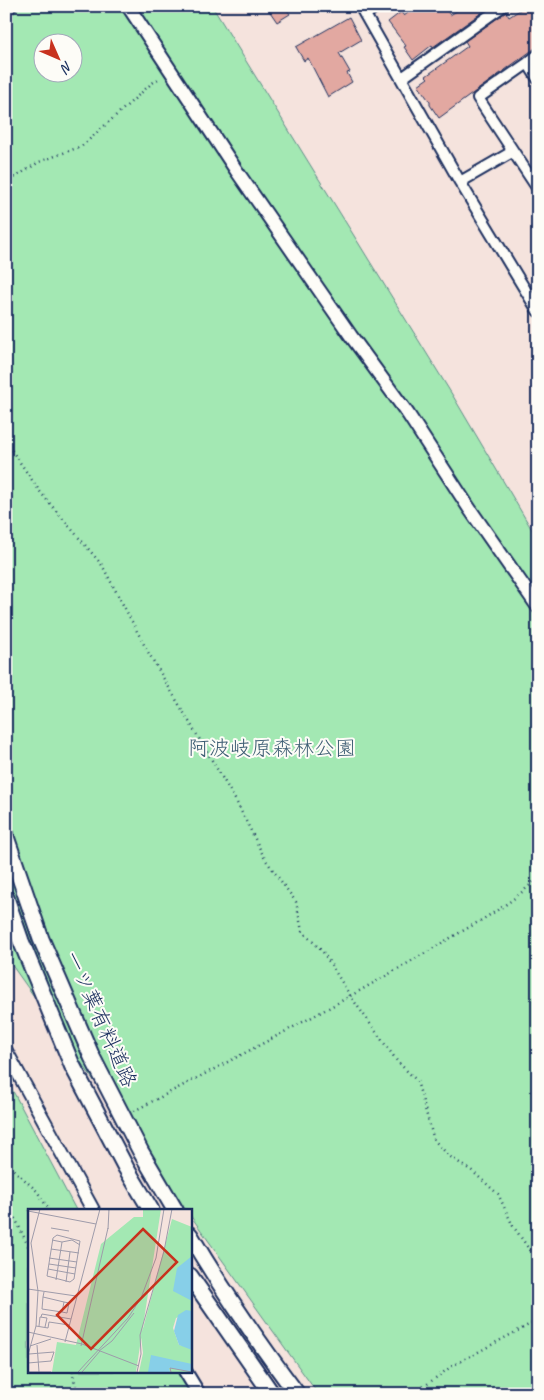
<svg xmlns="http://www.w3.org/2000/svg" width="544" height="1400" viewBox="0 0 544 1400" font-family="Caveat,'Klee One',sans-serif">
  <rect width="100%" height="100%" fill="#f5e3dd"/>
  <filter id="ink" filterUnits="userSpaceOnUse"><feTurbulence type="fractalNoise" baseFrequency=".02" numOctaves="2"/><feDisplacementMap in="SourceGraphic" scale="10" xChannelSelector="R" yChannelSelector="G"/><feConvolveMatrix kernelMatrix="1 2 1 2 8 2 1 2 1" color-interpolation-filters="sRGB"/></filter>
  <g filter="url(#ink)">
    <path fill="#a3e8b3" stroke="#5f8c88" fill-rule="evenodd" d="M6,6H212L453,396L538,540V1394H318L190,1215V1210H186L6,957ZM42,42H72V72H42Z
      M6,1078L76,1210H29V1371H177L192,1394H6Z"/>
    <path fill="#e2a8a1" stroke="#1b2f5e" d="M266,6H284L290,14L277,22Z
      M417,6H443L450,15L465,6H491L433,47L432,45L413,60L404,47L406,46L388,22L401,12L404,16Z
      M526,6H538V46L439,118L430,105V102L418,85L428,78L426,76L468,46L465,41L506,12L509,17Z
      M349,17L361,40L339,53L350,72L347,73L352,82L328,97L308,58L304,61L296,47Z"/>
    <g fill="none" stroke-linecap="round" stroke-linejoin="round">
      <defs>
        <path id="minor" d="M360,6L460,182L538,311
          M365,15L376,6
          M538,55L528,63L538,79
          M528,63L478,98L538,189
          M402,78L503,6
          M460,182L512,152"/>
        <path id="tertiary" d="M128,6L236,170L351,336L408,414L469,508L538,607
          M6,8L10,6
          M6,1051L93,1210
          M185,1371L199,1394"/>
        <path id="primary" d="M6,837L41,939L92,1057L141,1152L175,1210
          M6,898L21,941L72,1065L126,1168L151,1210
          M190,1235C222,1290 259,1343 297,1394
          M190,1276L272,1394"/>
      </defs>
      <use href="#minor" stroke="#1b2f5e" stroke-width="14"/>
      <use href="#tertiary" stroke="#1b2f5e" stroke-width="16"/>
      <use href="#primary" stroke="#1b2f5e" stroke-width="19"/>
      <path stroke="#1b2f5e" stroke-width="2.5" stroke-dasharray="1 4" stroke-linecap="butt" d="M6,183L39,162L82,146L151,84L161,77
        M6,442L41,493L102,565L148,652L236,801L265,859L296,902L302,931L323,952L351,997L397,1061L417,1081L434,1140L449,1156L472,1171L498,1194L513,1226L538,1262
        M134,1111C235,1058 337,1006 435,947C470,926 510,907 538,877
        M6,1163L37,1191L49,1210
        M6,1206L16,1220L29,1248
        M72,1371L78,1394
        M410,1394L426,1385L452,1366L538,1320"/>
      <use href="#minor" stroke="#fdfcf7" stroke-width="10"/>
      <use href="#tertiary" stroke="#fdfcf7" stroke-width="12"/>
      <use href="#primary" stroke="#fdfcf7" stroke-width="15"/>
    </g>
  </g>
  <g text-anchor="middle" stroke-width="4" stroke-linejoin="round" paint-order="stroke">
    <g font-size="21" fill="#3d5d73" stroke="#fdfcf7">
      <text x="272" y="755">阿波岐原森林公園</text>
    </g>
    <g font-size="21" fill="#1b2f5e" stroke="#fdfcf7">
      <text transform="translate(101 1019) rotate(66)" y="7">一ツ葉有料道路</text>
    </g>
  </g>
  <g transform="translate(28 1209)">
    <rect width="164" height="164" fill="#f5e3dd"/>
    <path d="M115,0H133L108,163H24L29,133L48,136L73,35L106,8H115ZM144,10L164,18V102L148,109L145,119L151,136L164,138V163H111L115,144L113,127Z" fill="#a3e8b3"/>
    <path d="M164,47V92L145,82L149,59ZM158,101L164,102V141L151,136L146,122L150,106ZM123,146L164,155V163L141,159L142,163H120Z" fill="#87cfe8"/>
    <path fill="none" stroke="#9e9baa" stroke-width="1" d="M0,2L68,15M23,19L41,22M80,20L81,0M29,26L52,32L46,70L42,73L19,67L25,29ZM24,31L34,33L28,71M34,33L44,31L52,36M23,40L51,44M21,49L49,53M21,55L48,59M20,60L47,65M38,73L42,43M0,80L48,87M15,88L36,93L34,103L14,100L15,88L16,83M34,103L39,104L41,94L36,93M13,108L14,105L43,110M8,117L20,119L21,113L41,116M11,117L12,108L19,109L17,118M0,123L54,135L111,157M37,133L72,0M9,136L11,163M2,137L23,130M53,137L80,19M71,142L84,132L106,104M0,146L8,117L10,82L3,34L12,0M0,154L23,152L26,143L1,145M0,163H23M50,163L100,109L113,89L128,49L136,0M54,163L72,142M109,163L113,145L112,126L136,42L144,0M143,163L142,159L164,163"/>
    <path fill="#c8321e" fill-opacity="0.15" stroke="#c8321e" stroke-width="2.5" d="M115,20L149,53L63,140L29,106Z"/>
    <rect width="164" height="164" fill="none" stroke="#1b2f5e" stroke-width="2.5"/>
  </g>
  <rect width="544" height="1400" fill="none" stroke="#fdfcf7" stroke-width="25"/>
  <rect x="12" y="12" width="519" height="1375" fill="none" stroke="#1b2f5e" stroke-width="2" filter="url(#ink)"/>
  <g transform="translate(58 58) rotate(135)"><circle r="24" fill="#fdfcf7" stroke="#a3aaba"/>
  <path d="M0-4L9 19L0 12L-9 19Z" fill="#c8321e"/>
  <text y="-8" font-size="14" font-weight="bold" text-anchor="middle" fill="#1b2f5e">N</text>
  </g>
</svg>
